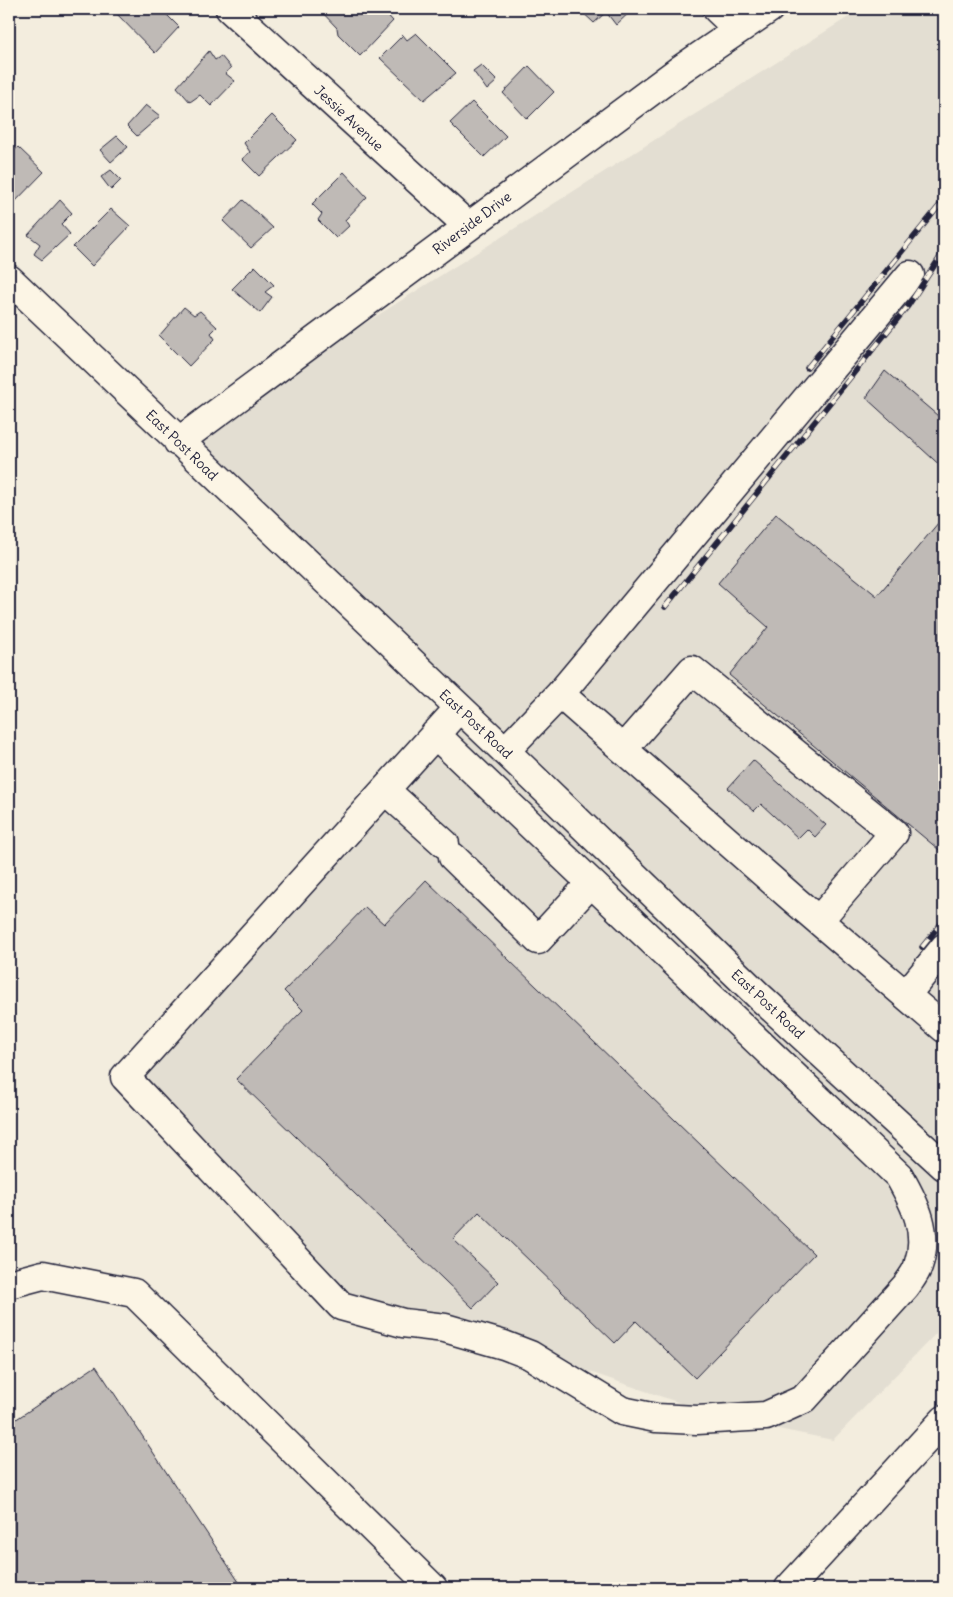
<svg xmlns="http://www.w3.org/2000/svg" width="953" height="1597" viewBox="0 0 953 1597" font-family="Delius,sans-serif">
  <rect width="100%" height="100%" fill="#f3edde"/>
  <filter id="ink" filterUnits="userSpaceOnUse"><feTurbulence type="fractalNoise" baseFrequency=".02" numOctaves="2"/><feDisplacementMap in="SourceGraphic" scale="10" xChannelSelector="R" yChannelSelector="G"/><feConvolveMatrix kernelMatrix="1 2 1 2 8 2 1 2 1" color-interpolation-filters="sRGB"/></filter>
  <g filter="url(#ink)">
    <path fill="#e3ded2" d="M861,9H944V1325L833,1440L724,1418L546,1357L341,1306L125,1077L459,708L178,442Z"/>
    <path fill="#bfbab6" stroke="#22223b" d="M114,9H161L179,27L155,53L113,10Z
      M319,9H382L393,21L360,56L338,34L337,28Z
      M579,9H633L616,25L606,12L594,23Z
      M416,33L456,73L424,100L380,58L403,35L407,40Z
      M209,51L215,60L221,56L231,68L225,73L235,81L211,106L200,95L190,102L177,87Z
      M481,65L497,81L487,90L473,71Z
      M529,66L554,92L527,119L503,93Z
      M472,102L506,136L484,157L450,123Z
      M146,105L160,116L137,136L127,126Z
      M272,115L297,140L259,176L242,159L250,152L244,143Z
      M117,136L128,147L111,162L100,150Z
      M18,147L44,172L10,207L9,206V156Z
      M111,170L121,180L111,190L101,177Z
      M344,172L367,197L345,220L349,226L336,238L318,220L322,214L312,204Z
      M60,200L72,213L61,224L70,234L42,260L34,254L40,244L28,235Z
      M243,200L273,228L251,248L223,221Z
      M111,209L130,226L92,266L73,247Z
      M255,266L274,285L265,292L272,297L260,313L232,289Z
      M184,307L194,315L200,311L217,327L211,333L215,339L189,366L159,336Z
      M885,371L944,421V469L866,398Z
      M776,514L877,596L944,516V854L729,675L768,627L718,583Z
      M753,760L826,825L815,837L807,829L798,838L761,804L754,811L728,788Z
      M426,880L814,1254L695,1378L636,1321L615,1343L479,1212L453,1239L498,1282L473,1308L236,1079L303,1010L284,991L365,907L384,924Z
      M96,1366L243,1588H9V1424Z"/>
    <g fill="none" stroke-linecap="round" stroke-linejoin="round">
      <defs>
        <path id="minor" d="M230,9L468,226
          M717,9L738,29
          M9,279L523,768L760,997L944,1166
          M178,442L681,69L769,9
          M560,694L910,275
          M435,734L899,1176C915,1204 930,1232 918,1266C916,1273 910,1280 906,1286L804,1399L766,1416L697,1420L656,1418L622,1411L530,1355L504,1345L445,1328L403,1323L341,1306L125,1077C236,954 348,831 459,708
          M623,749L692,670L894,833L819,920
          M505,751L560,694L791,897L944,1028
          M385,790L445,844
          M453,857L538,940L591,883
          M906,995L944,948
          M9,1284L43,1275L134,1293L433,1588
          M789,1588L944,1420"/>
      </defs>
      <use href="#minor" stroke="#22223b" stroke-width="31"/>
      <use href="#minor" stroke="#fcf5e5" stroke-width="28"/>
      <defs>
        <path id="rail" d="M807,368L944,200
          M665,607L908,306L944,251
          M922,947L944,920"/>
      </defs>
      <use href="#rail" stroke="#22223b" stroke-width="5.5"/>
      <use href="#rail" stroke="#fcf5e5" stroke-width="4" stroke-dasharray="11" stroke-linecap="butt"/>
    </g>
  </g>
  <g text-anchor="middle" stroke-width="4" stroke-linejoin="round" paint-order="stroke">
    <g font-size="14" fill="#22223b" stroke="#fcf5e5">
      <text transform="translate(349 118) rotate(43)" y="5">Jessie Avenue</text>
      <text transform="translate(472 223) rotate(-37)" y="5">Riverside Drive</text>
      <text transform="translate(182 445) rotate(44)" y="5">East Post Road</text>
      <text transform="translate(476 724) rotate(43)" y="5">East Post Road</text>
      <text transform="translate(768 1004) rotate(43)" y="5">East Post Road</text>
    </g>
  </g>
  <rect width="953" height="1597" fill="none" stroke="#fcf5e5" stroke-width="30"/>
  <rect x="15" y="15" width="923" height="1567" fill="none" stroke="#22223b" stroke-width="2" filter="url(#ink)"/>
</svg>
